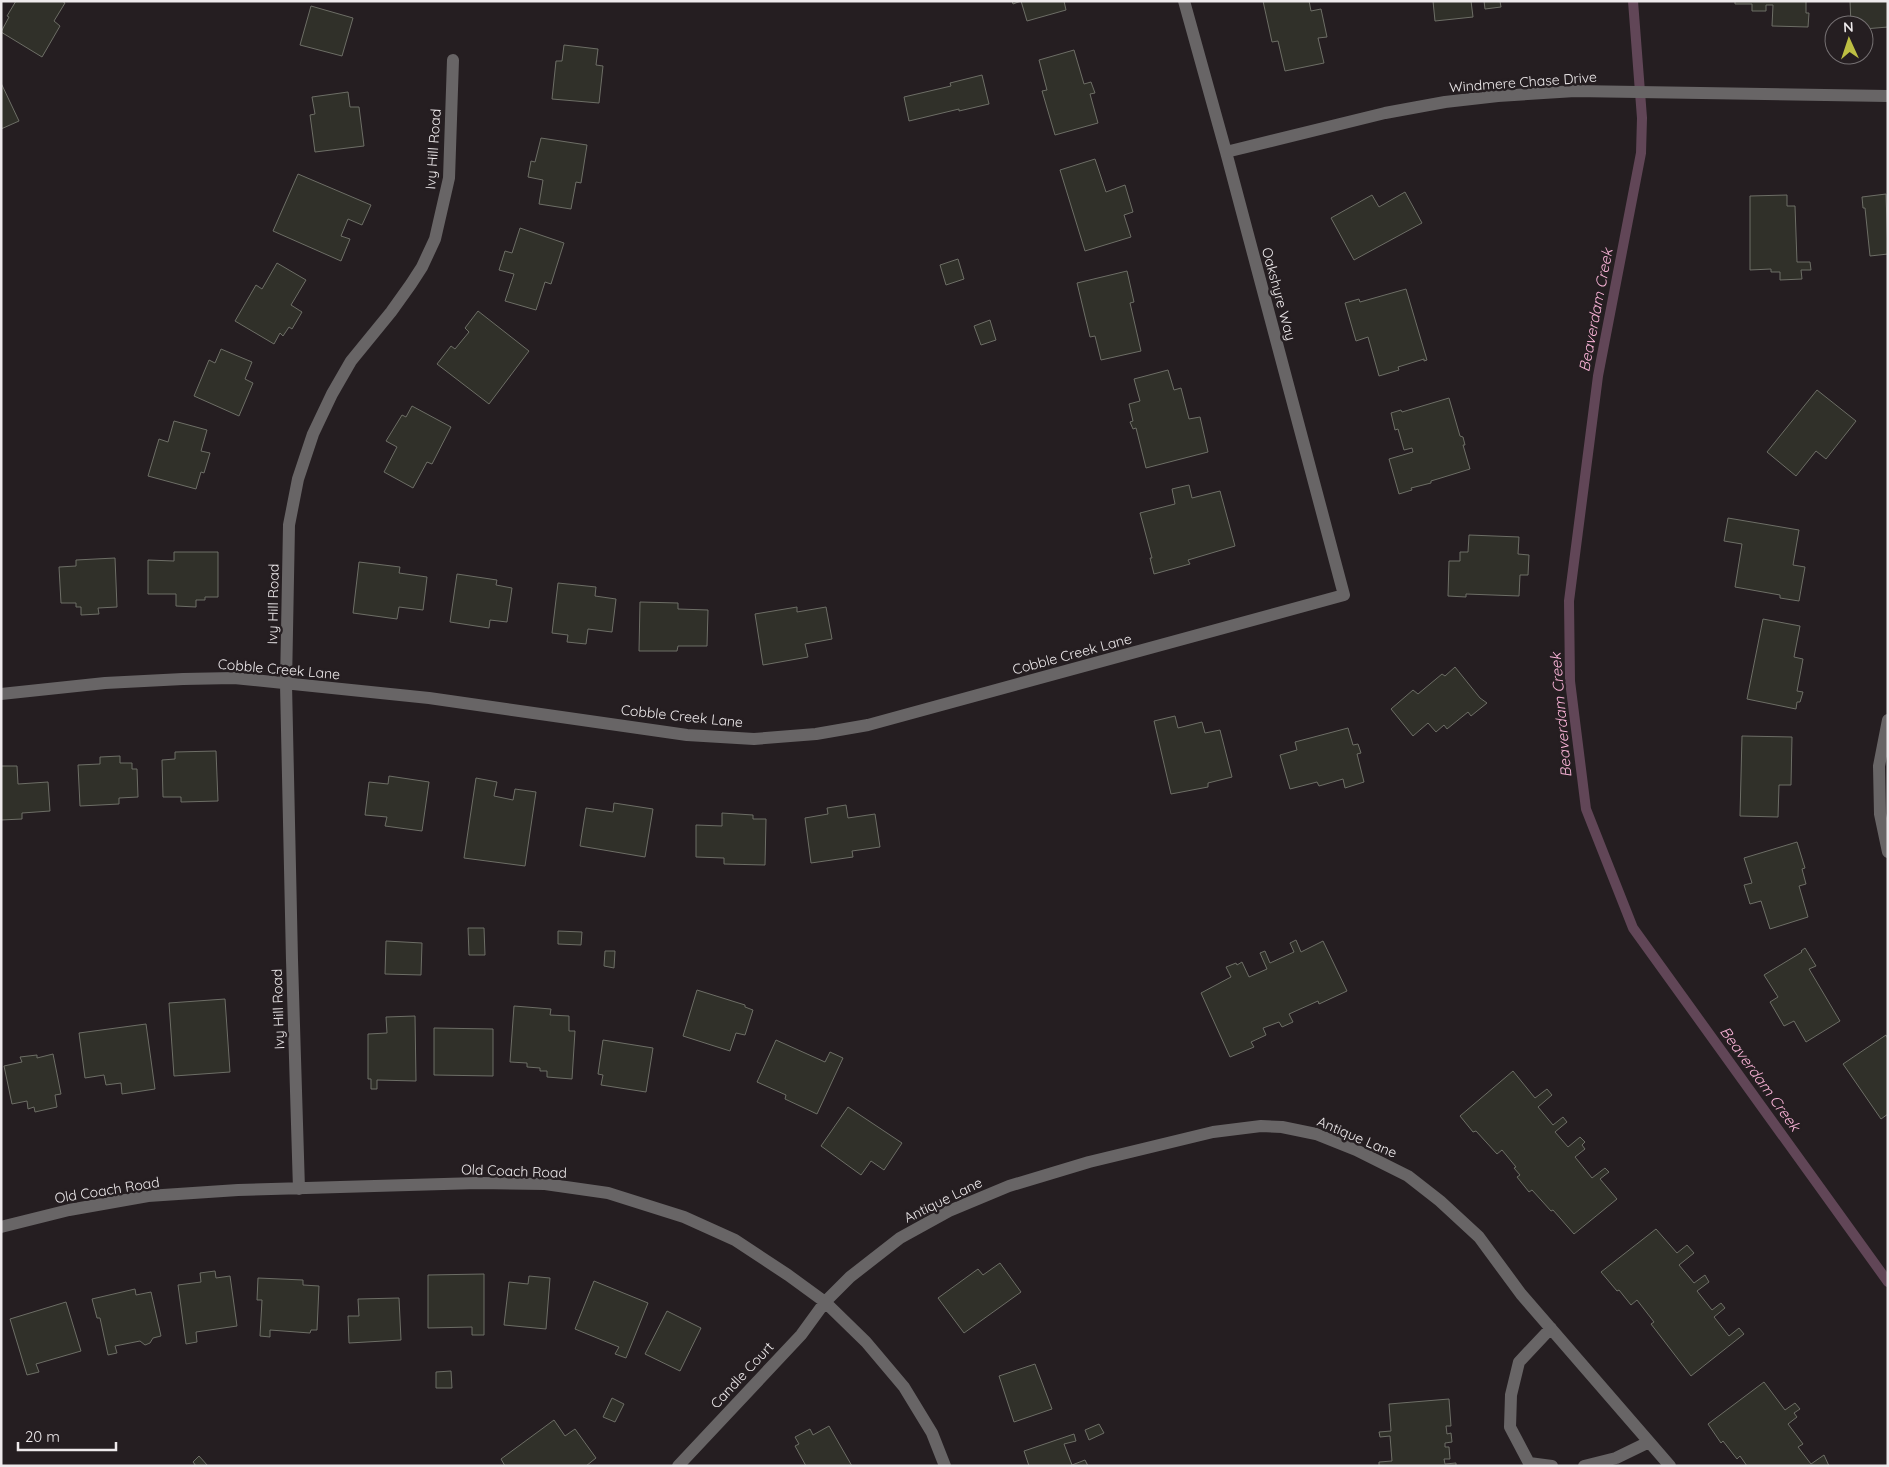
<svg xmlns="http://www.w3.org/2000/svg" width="1889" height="1467" viewBox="0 0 1889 1467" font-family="Quicksand,sans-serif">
  <rect width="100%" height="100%" fill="#251e21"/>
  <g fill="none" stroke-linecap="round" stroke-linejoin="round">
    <path stroke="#614657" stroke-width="10" d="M1633,1L1642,118L1641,153L1598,376L1569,601L1570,681L1586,809L1633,928L1888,1282"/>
  </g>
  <path fill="#303029" stroke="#6d6e66" d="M16,1H62L65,3L54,21L60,26L42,57L1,32L9,17L7,16Z
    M1012,1H1064L1066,10L1027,21L1021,1L1013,4Z
    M1263,1H1309L1311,11L1321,9L1327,37L1318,38L1324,63L1285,71L1278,41L1272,42Z
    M1433,1H1471L1473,17L1435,21Z
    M1484,1H1500L1501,7L1485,9Z
    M1735,1H1806V13H1809L1808,27L1772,26L1773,5H1766V11H1752V4H1735Z
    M1850,1H1888V27L1864,29V25H1851Z
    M311,6L353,18L342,56L300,45Z
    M564,45L598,49L596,65L603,66L599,103L552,99L556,61H562Z
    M1074,50L1084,84L1091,82L1095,93L1090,94L1098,123L1055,135L1042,91L1047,90L1039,60Z
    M982,75L989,104L959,111V109L909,121L904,97L951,86L950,83Z
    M1,83L19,121L1,129Z
    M348,92L350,107H359L364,146L315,152L310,115L315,114L312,97Z
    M541,138L587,145L581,183L576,182L571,209L539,204L543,180L528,177L531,161L535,162Z
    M1095,159L1106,192L1125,185L1133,212L1124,215L1131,237L1085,251L1060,170Z
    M298,174L371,205L362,225L348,219L341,236L350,239L341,261L273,231Z
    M1405,192L1422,223L1354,260L1331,218L1372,195L1379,207Z
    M1886,194L1888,254L1870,256L1865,208H1863L1862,197Z
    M1787,195V206H1795L1797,262H1810L1811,270H1801L1802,279L1780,280V272H1771V269L1750,270V196Z
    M520,228L564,243L551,284L545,282L536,310L505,301L514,274L499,270L505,251L512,253Z
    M958,259L964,279L946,285L940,265Z
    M277,263L306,280L291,305L302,312L292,329L289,327L283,336L280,333L274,344L235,321L256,285L262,289Z
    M1127,271L1134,302L1130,303L1141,351L1101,360L1095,336L1090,337L1077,283Z
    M1406,289L1427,360L1424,361V359L1398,367L1399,370L1379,376L1368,337L1356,341L1345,303L1359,299L1360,302Z
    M478,311L529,351L489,404L437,364L451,346L455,349L469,332L465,328Z
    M990,320L996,340L981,345L974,326Z
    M221,349L252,362L245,379L253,383L239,416L194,396L209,360L215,363Z
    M1168,370L1174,390L1181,388L1189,419L1200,417L1208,452L1146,468L1136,428L1133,429L1130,422L1133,421L1129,404L1140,401L1134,379Z
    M1817,390L1856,421L1826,459L1816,451L1796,476L1767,452Z
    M1449,398L1460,436L1463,437L1465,445H1463L1470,469L1431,481V483L1411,488L1412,490L1399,494L1389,459L1413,452L1412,448L1404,450L1398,429L1395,430L1391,413L1401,410L1402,412Z
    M412,406L451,427L432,464L427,462L413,488L384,472L397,447L386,441L402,415L406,417Z
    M174,421L207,430L201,451L210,453L204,473L201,472L196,489L148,476L159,439L168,442Z
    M1189,485L1192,498L1220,491L1235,546L1188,560L1190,564L1154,574L1150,558H1152L1140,513L1175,504L1172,489Z
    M1728,518L1799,530L1793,565L1805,567L1799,601L1780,598V595L1735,587L1742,544L1724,541Z
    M1469,535L1519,537L1518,554L1529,555L1528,575H1520L1519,596L1466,594V597L1448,596L1449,561H1460V552H1468Z
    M174,552H218V597H205V600H196V607L176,606V594H148V560L174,561Z
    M115,558L117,607L98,608L99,614L81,615V607H76V603H61L59,567L76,566V560Z
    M359,562L400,567L399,573L427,577L423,610L399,607L397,619L353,613Z
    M457,574L497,580L496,585L512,588L507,622L490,620L489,628L450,622Z
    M558,583L596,587L595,596L616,599L612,632L588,629L586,644L567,642L568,635L552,633Z
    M640,602L678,603V609L708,610L707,646H678L677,651H639Z
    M797,607V612L826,607L832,639L805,644L808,657L763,665L755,614Z
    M1763,619L1800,626L1794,657L1803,659L1797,691L1803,692L1800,702H1797L1796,709L1747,699Z
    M1455,667L1480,698L1487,703L1471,716L1468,712L1447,729L1444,725L1436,732L1428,723L1413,736L1391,709L1413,690L1418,694L1442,674L1445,676Z
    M1175,716L1178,728L1202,722L1205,733L1220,730L1232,777L1208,783V787L1171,794L1154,721Z
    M1348,728L1353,745L1358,744L1361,753L1357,754L1364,782L1345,788L1343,779L1319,786L1317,782L1290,789L1280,755L1297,750L1295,742Z
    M1742,736L1792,737L1791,785H1779L1778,817L1740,816Z
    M216,751L218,801L181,802V797H163L162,760L175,759V752Z
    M120,756V763H132V769H137L138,797L119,798V804L80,806L78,765L100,764V757Z
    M1,766H17L18,784L48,782L50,811L22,813V819L1,820Z
    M389,776L429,782L422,831L385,826L387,817L365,815L369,782L388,784Z
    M476,778L497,782L494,796L513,800L515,789L536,792L525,866L464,858Z
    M614,803L653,809L645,857L580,846L586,808L613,812Z
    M846,805L848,818L875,814L880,847L852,851L853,857L811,863L805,818L828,814L827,808Z
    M722,813L753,815V819H766L765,865L724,864V858L696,857V825L722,826Z
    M1797,842L1805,868L1802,869L1806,884L1799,886L1808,917L1770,929L1761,901L1750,904L1744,885L1752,883L1744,858Z
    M468,928H484L485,955H469Z
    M558,931L582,932L581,945L558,944Z
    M1296,940L1301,952L1323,941L1347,991L1319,1004L1318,1001L1289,1014L1293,1022L1282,1027L1279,1022L1263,1028L1266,1035L1251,1042L1254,1047L1230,1057L1201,993L1231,977L1226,967L1236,963L1237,965L1242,962L1249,977L1267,969L1260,953L1265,951L1270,963L1294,952L1290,943Z
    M386,941L422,943L421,975L385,974Z
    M1805,948L1816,966L1809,969L1840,1021L1806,1042L1794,1021L1784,1026L1770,1002L1778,997L1764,975L1802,952L1801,951Z
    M605,951H615L614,968L604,966Z
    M697,990L745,1005V1007L753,1010L745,1035L736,1033L730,1051L683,1036Z
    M225,999L230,1072L174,1076L169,1003Z
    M514,1006L551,1009L550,1015L569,1016V1031H575L572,1079L547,1077V1071H540V1068L527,1067V1063L510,1062Z
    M415,1016L416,1081L377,1080V1089H371V1079H368V1034L387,1033L386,1017Z
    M146,1024L155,1089L122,1094L121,1083L106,1085L104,1075L85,1078L79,1033Z
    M434,1028L493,1029V1076L434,1075Z
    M1886,1035L1888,1039V1114L1881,1119L1843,1064Z
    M603,1040L653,1048L646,1092L601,1085L603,1075L598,1074Z
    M776,1040L825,1062L830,1052L843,1058L817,1114L785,1099L786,1095L757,1082Z
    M53,1054L61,1094L55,1095L57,1107L35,1112L34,1107L28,1109L27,1101L12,1104L4,1066L22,1062L20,1057L37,1055V1058Z
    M1513,1071L1535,1098L1547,1089L1552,1095L1538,1107L1553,1125L1563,1117L1567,1122L1555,1132L1568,1147L1580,1137L1585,1142L1582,1145L1585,1149L1575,1157L1592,1178L1605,1168L1609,1172L1600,1179L1617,1199L1574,1234L1553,1210L1551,1211L1532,1190L1529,1192L1517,1177L1520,1175L1514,1168L1516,1167L1502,1150L1497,1154L1476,1131L1473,1132L1460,1116Z
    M848,1107L902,1143L884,1170L871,1161L861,1175L821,1146Z
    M1656,1229L1677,1253L1687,1245L1694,1253L1679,1265L1694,1283L1705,1275L1709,1282L1697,1291L1712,1310L1721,1303L1725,1308L1714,1317L1729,1336L1739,1328L1744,1334L1691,1376L1651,1324L1654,1322L1637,1300L1631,1305L1619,1290L1617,1291L1601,1272Z
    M1000,1263L1021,1292L964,1333L938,1298L978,1269L983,1275Z
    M215,1271L216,1278L230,1276L237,1326L196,1332L197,1342L186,1344L178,1285L201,1282L200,1273Z
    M484,1274V1335H472V1327L428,1328V1275Z
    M529,1276L550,1278L546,1329L504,1325L509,1282L528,1284Z
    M258,1278L303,1280V1285L319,1286L317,1330H311L310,1333L270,1330V1337L260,1336L262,1300H257Z
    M594,1281L648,1303L626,1358L615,1354L619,1347L575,1329Z
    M135,1289L136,1295L151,1292L161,1336L153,1338L150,1343L145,1345L140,1341L115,1346L117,1353L108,1355L100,1318H97L92,1299Z
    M399,1298L401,1340L349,1343L348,1316H359L358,1299Z
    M66,1302L81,1351L36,1364L39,1372L27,1375L10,1319Z
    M667,1311L701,1328L680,1371L645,1354Z
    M1035,1364L1052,1409L1014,1422L999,1376Z
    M451,1371L452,1388H436V1372Z
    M1764,1382L1785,1410L1795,1403L1800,1409L1794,1413L1797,1417L1788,1424L1803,1444L1798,1447L1811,1464L1824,1455L1829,1466H1747L1740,1456L1737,1459L1723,1441L1721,1443L1708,1424Z
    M612,1398L624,1404L615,1422L603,1417Z
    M1449,1399L1451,1426H1446L1447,1434L1451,1433L1452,1442L1445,1443V1447H1449L1450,1459H1444L1445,1464L1456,1463V1466H1379V1462L1392,1461L1390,1436L1380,1437L1379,1432L1391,1431L1389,1404Z
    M554,1420L565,1436L575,1429L596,1458L586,1466H505L501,1459Z
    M1099,1424L1104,1433L1089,1440L1085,1430Z
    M829,1426L852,1466H806L795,1446L799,1444L795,1437L810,1429L813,1435Z
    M1074,1434L1076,1441L1064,1444L1072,1465L1085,1460L1088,1466H1029L1024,1451Z
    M199,1456L208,1466H196L193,1462Z"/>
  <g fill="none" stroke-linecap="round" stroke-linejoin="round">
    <path stroke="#686566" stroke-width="12" d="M1226,152L1385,113L1445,102L1498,96L1575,91L1888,96
      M1,694L105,683L183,679L234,678L429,698L687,735L754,739L816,734L868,725L1344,595L1226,152L1184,1
      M1888,720L1879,766L1880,814L1888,852
      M299,1189L292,960L286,684L289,525L298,479L313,434L332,394L351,361L391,312L411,284L422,267L435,239L449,178L453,60
      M1,1227L69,1210L148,1196L238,1190L478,1183L545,1184L608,1193L684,1217L735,1240L788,1275L825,1302L866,1342L904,1387L932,1433L945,1466
      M1551,1328L1519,1362L1511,1395L1510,1427L1529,1463L1552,1466
      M678,1466L801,1335L825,1302L850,1277L900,1238L949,1211L1009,1186L1089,1162L1213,1132L1261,1126L1282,1127L1316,1134L1356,1150L1408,1176L1440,1201L1479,1237L1521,1294L1670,1466
      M1584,1466L1616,1458L1649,1442"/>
  </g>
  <g text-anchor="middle" stroke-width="5" stroke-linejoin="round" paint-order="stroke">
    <g font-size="14" fill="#eeeaec" stroke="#251e21">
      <text transform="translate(1523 82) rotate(-4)" y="5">Windmere Chase Drive</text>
      <text transform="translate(433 149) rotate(-86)" y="5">Ivy Hill Road</text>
      <text transform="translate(1279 294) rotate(75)" y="5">Oakshyre Way</text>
      <text transform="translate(273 604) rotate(-89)" y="5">Ivy Hill Road</text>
      <text transform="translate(1072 654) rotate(-15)" y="5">Cobble Creek Lane</text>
      <text transform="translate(279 669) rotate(5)" y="5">Cobble Creek Lane</text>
      <text transform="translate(682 716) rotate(6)" y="5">Cobble Creek Lane</text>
      <text transform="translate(278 1009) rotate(-92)" y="5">Ivy Hill Road</text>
      <text transform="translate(1357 1137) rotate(23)" y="5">Antique Lane</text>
      <text transform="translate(514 1171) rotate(2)" y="5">Old Coach Road</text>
      <text transform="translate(107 1190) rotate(-9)" y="5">Old Coach Road</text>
      <text transform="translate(943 1200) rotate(-26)" y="5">Antique Lane</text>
      <text transform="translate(742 1375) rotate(-47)" y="5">Candle Court</text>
    </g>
    <g font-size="15" font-style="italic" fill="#fab4d8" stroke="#251e21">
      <text transform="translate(1596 310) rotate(-79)" y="5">Beaverdam Creek</text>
      <text transform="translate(1561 715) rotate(-95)" y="5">Beaverdam Creek</text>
      <text transform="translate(1760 1079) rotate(54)" y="5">Beaverdam Creek</text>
    </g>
  </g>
  <rect width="1889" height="1467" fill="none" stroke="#eeeaec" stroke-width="5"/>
  <g transform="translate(1849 40) rotate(357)"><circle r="24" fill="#251e21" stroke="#757072"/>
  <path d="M0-4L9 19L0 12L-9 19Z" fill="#bdbf43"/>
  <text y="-8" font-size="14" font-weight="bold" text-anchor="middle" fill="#eeeaec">N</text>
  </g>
  <path d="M18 1442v8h98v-8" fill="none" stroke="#eeeaec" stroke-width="2.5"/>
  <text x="25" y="1442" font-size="15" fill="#eeeaec" stroke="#251e21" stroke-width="4" paint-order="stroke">20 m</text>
</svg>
